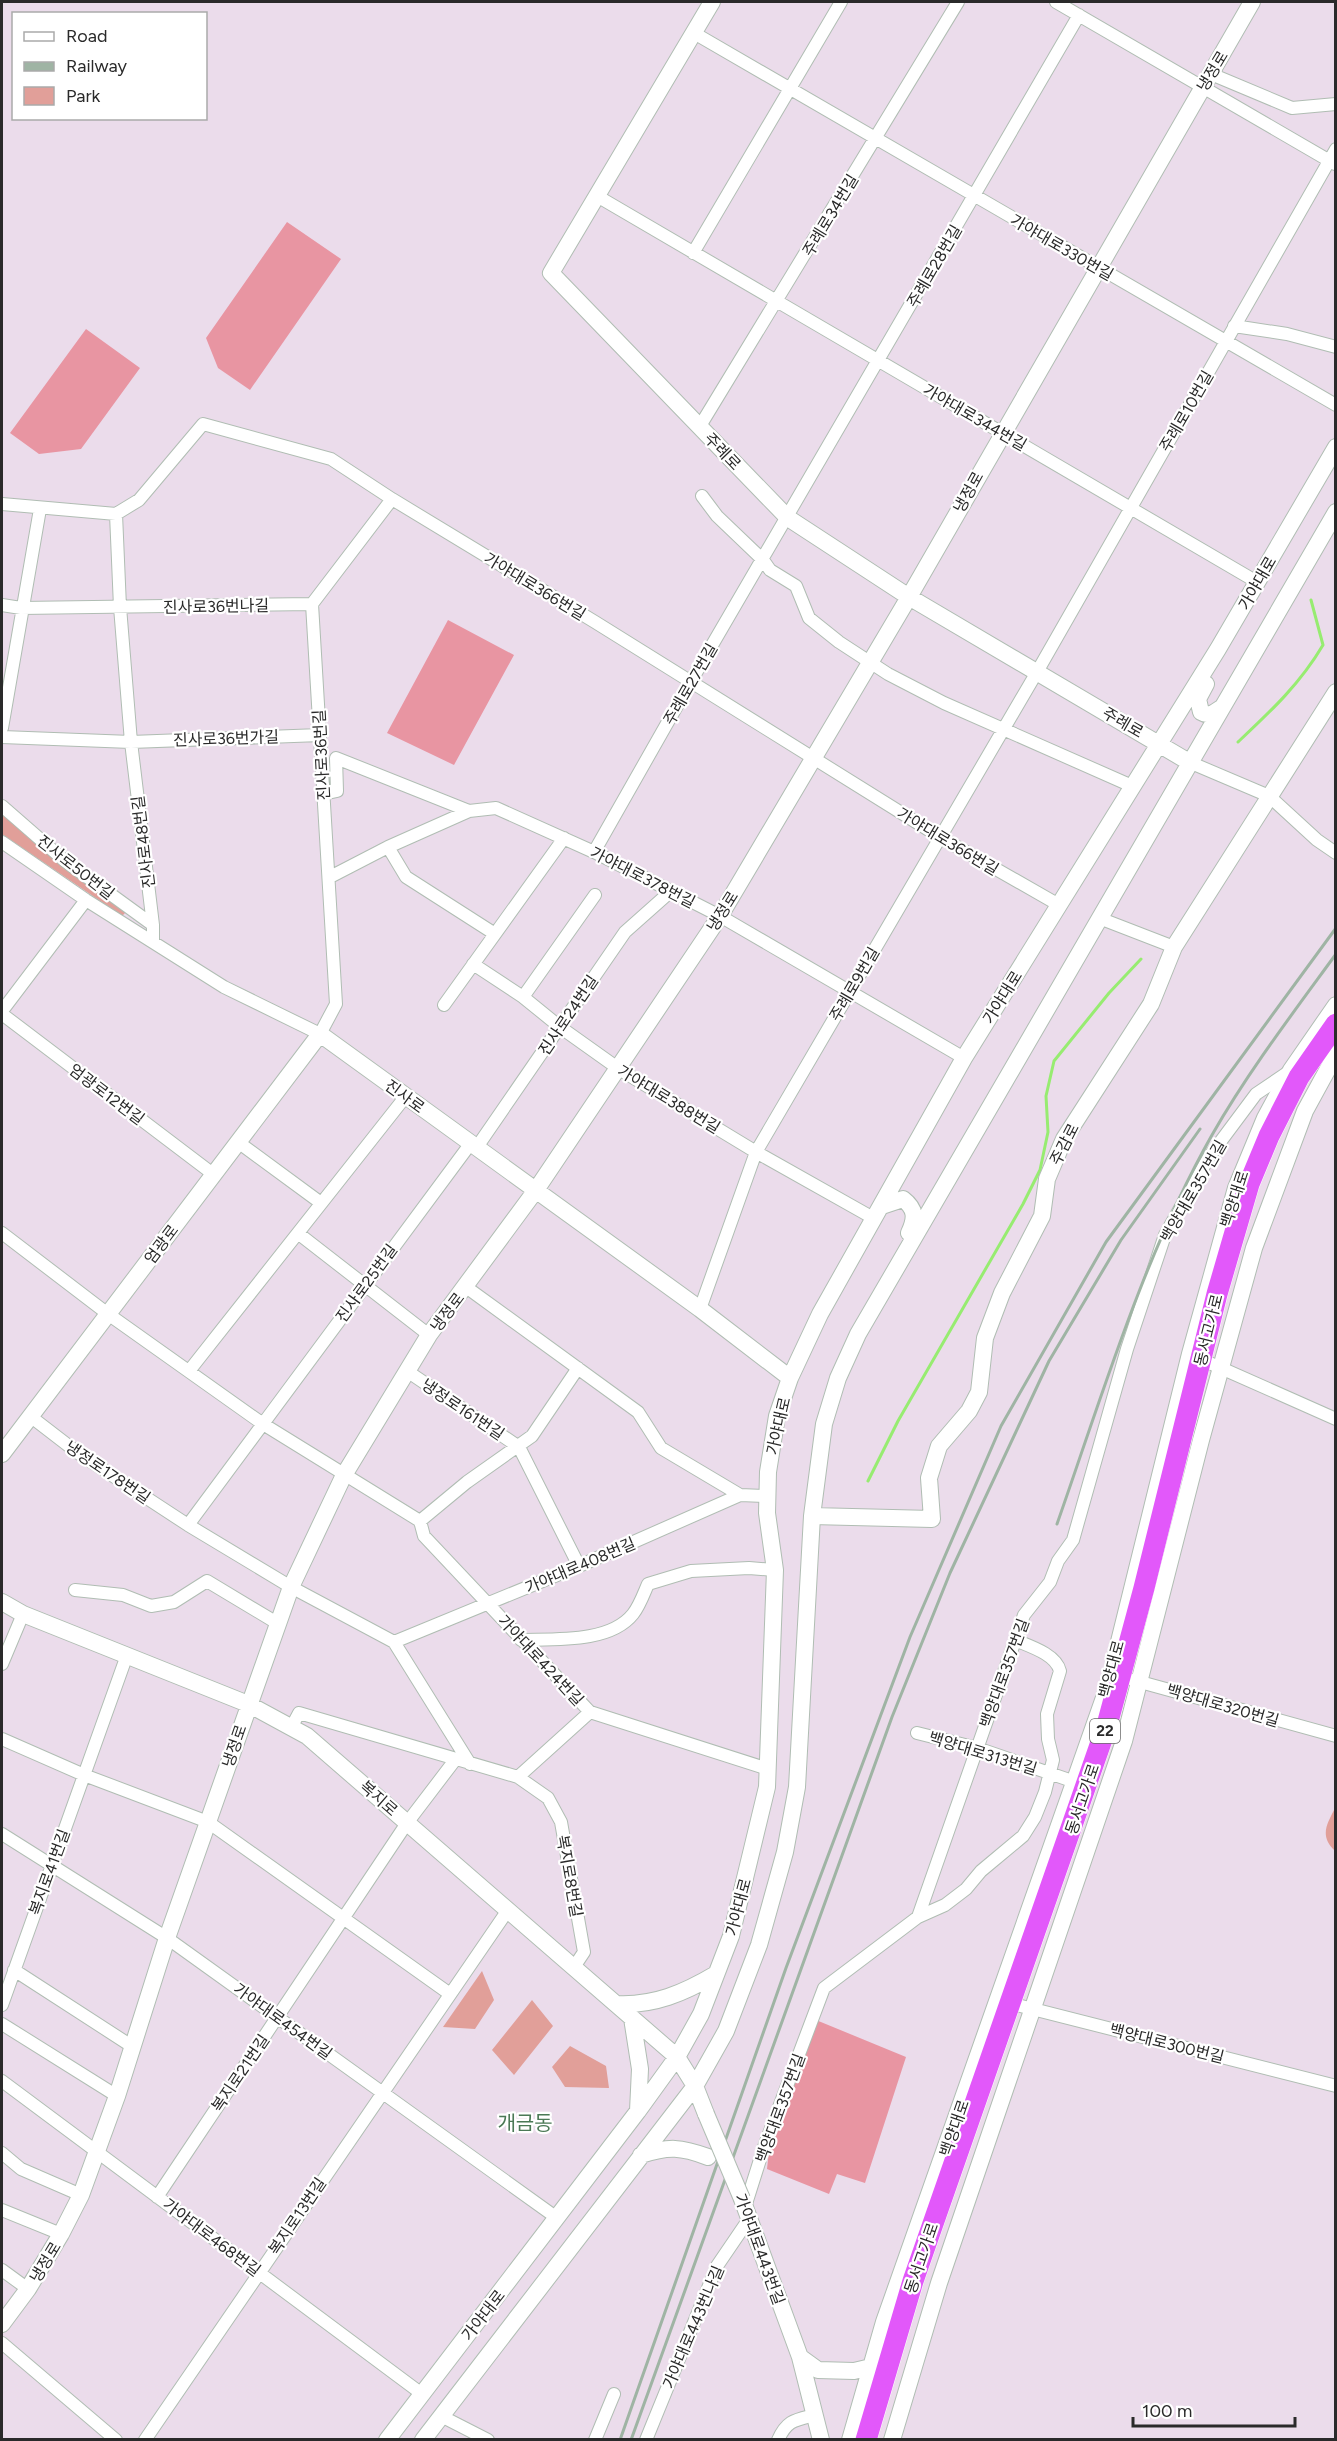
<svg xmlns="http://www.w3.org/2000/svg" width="1337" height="2441" viewBox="0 0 1337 2441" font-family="Figtree,'Noto Sans KR',sans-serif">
  <rect width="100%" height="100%" fill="#ebdceb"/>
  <path fill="#e19f99" d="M2,810L127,911L122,916L2,834Z
    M1335,1808V1851C1319,1836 1327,1824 1335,1808Z
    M482,1971L494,2000L475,2029L443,2027Z
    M532,2000L553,2026L514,2075L492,2050Z
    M570,2046L606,2066L609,2088L565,2087L552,2067Z"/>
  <path fill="#e895a2" d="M287,222L341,259L250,390L218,368L206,338Z
    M86,329L140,368L81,449L39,454L10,433Z
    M448,620L514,655L454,765L387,733Z
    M816,2020L906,2057L865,2183L837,2174L829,2194L767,2169L770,2142Z"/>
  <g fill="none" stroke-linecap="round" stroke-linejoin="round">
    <path stroke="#97ec71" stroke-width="3" d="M1238,742C1271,711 1300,684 1323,645L1311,600
      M868,1481L898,1421L1023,1204L1040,1170L1048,1132L1046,1096L1054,1061L1109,993L1141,959"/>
    <defs>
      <path id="street" d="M1056,2L1335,164
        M694,33L1336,405
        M1211,74L1292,108L1336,104
        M597,196L1257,582
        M693,253L841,2
        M1234,326L1287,334L1336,347
        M700,426L958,2
        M702,496L717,516L763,560L770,570L796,586L809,618L839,642L888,674L944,703L1132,786
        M2,504L116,514L139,500L203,424L331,459L392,499L595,622L940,837L1059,905
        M116,514L120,607L131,742L153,925V942
        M2,605L21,608L312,604
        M2,728L40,509
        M2,737L131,742L320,735
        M1189,762L1269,796L1317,840L1336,853
        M323,794L337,791L336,758L469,811
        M2,806L65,861L153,925
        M2,842L86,900L224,987L320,1034L336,1004L312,604L392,499
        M388,847L406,877L495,934
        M594,852L690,683L1079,15
        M330,877L388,847L469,811L496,808L594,852L720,916L964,1058
        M1099,918L1174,947
        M473,964L523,997L560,1027L619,1069L756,1152L875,1219
        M523,997L595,895
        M444,1005L564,838
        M2,1011L86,900
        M2,1014L213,1174
        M238,1142L321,1203
        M477,1147L625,932L670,892
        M2,1233L108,1314L263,1424L420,1521L424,1536L590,1712L768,1769
        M299,1234L429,1335
        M466,1287L638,1412L661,1448L740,1495
        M700,1309L756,1152L1037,672L1336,149
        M1196,1357L1336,1419
        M189,1371L406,1096
        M407,1371L519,1447L579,1566
        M30,1416L78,1453L188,1525L291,1587L394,1642L470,1764
        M420,1521L467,1482L532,1436L578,1368
        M188,1525L471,1143
        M75,1590L123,1595L151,1606L174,1602L207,1581L277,1623
        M521,1640C555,1639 610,1643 633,1614C640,1605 644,1593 648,1584L691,1571L749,1568L775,1570
        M394,1642L579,1566L740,1495L767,1496
        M2,1664L23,1614
        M1133,1680L1336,1736
        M292,1726L299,1713L518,1777L548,1798L561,1822L584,1952L574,1967
        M917,1733L977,1748L1075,1782
        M2,1739L84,1775L208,1822L450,1994
        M518,1777L590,1712
        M2,1834L167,1938L557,2218
        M918,1917L945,1905L966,1889L981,1871L1023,1836L1035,1817L1045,1792L1053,1760L1048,1739L1047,1714L1060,1671C1056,1654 1029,1646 1015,1640
        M14,1970L133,2047
        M1005,2002L1336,2086
        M2,2005L127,1655
        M2,2024L117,2096
        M2,2081L422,2394
        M2,2153L21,2169L81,2195
        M157,2197L407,1823L455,1760
        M745,2207L764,2147L824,1988L918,1917L1024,1615L1050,1582L1058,1561L1073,1540L1127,1349L1165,1235L1209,1157L1256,1094L1287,1073
        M2,2210L61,2234
        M2,2270L28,2289
        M2,2343L116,2440
        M441,2416L488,2440
        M145,2440L508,1910
        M595,2440L614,2394
        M646,2440L717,2266L749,2219
        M778,2440C787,2420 795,2420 815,2415"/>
      <path id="secondary" d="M712,2L551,273L788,518L909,597L1189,762
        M1206,684L1198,699L1201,712C1209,717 1214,713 1221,708
        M882,1206L903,1199C916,1209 916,1218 909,1233
        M2,1454L320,1034L700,1309L790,1378
        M812,1516L932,1519L929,1478L939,1446L969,1411L979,1392L985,1338L1002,1293L1042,1216L1047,1179L1064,1139L1151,1004L1174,947L1336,692
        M2,1602L23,1614L248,1704L307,1736L677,2057L695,2086L706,2114
        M1115,1658L1190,1354L1236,1188L1265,1118L1291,1070L1336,1005
        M616,2004C654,2006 684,1993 716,1974
        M632,2018L640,2069L638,2111
        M641,2155C669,2146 681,2147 708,2157
        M742,2199L800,2357L821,2440
        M2,2324L28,2289L61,2234L81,2195L117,2096L167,1938L291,1587L344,1475L429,1335L536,1190L720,916L909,597L1252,2
        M800,2357L818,2370L854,2371L871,2367
        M387,2440L638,2111L677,2057L701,2014L731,1936L767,1787L775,1570L767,1513L768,1472L777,1416L790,1378L820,1314L964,1058L1218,649L1336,447
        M423,2440L695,2086L726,2031L759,1945L785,1852L797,1787L812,1516L824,1424L838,1378L858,1334L1336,512
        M850,2440L884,2322L1106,1692
        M892,2440L939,2283L1124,1741L1201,1440L1254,1248L1305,1111L1336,1054"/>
    </defs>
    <use href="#street" stroke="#b0bdb3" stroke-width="14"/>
    <use href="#secondary" stroke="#b0bdb3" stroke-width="18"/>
    <use href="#street" stroke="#fff" stroke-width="12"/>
    <use href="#secondary" stroke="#fff" stroke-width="16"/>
    <path stroke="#9fb4a4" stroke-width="3" d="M1057,1524C1103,1393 1143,1257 1212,1135C1248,1072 1293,1013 1336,954
      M620,2440L786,1968L910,1637L1001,1426L1106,1242L1336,928
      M631,2440L892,1717L950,1573L1049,1361L1121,1240L1200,1129"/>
    <defs>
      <path id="secondary-bridge" d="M706,2114L742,2199"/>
      <path id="highway-bridge" d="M866,2440L913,2281L1107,1725L1144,1588L1217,1294L1249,1184L1269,1136L1299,1077L1336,1024"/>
    </defs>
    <use href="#secondary-bridge" stroke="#b0bdb3" stroke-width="18" stroke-linecap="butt"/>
    <use href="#highway-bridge" stroke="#fff" stroke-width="22" stroke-linecap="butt"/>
    <use href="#secondary-bridge" stroke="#fff" stroke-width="16"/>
    <use href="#highway-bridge" stroke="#e258fa" stroke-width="21"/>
  </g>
  <g text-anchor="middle" stroke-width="4.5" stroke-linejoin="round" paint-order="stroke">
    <rect fill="#fff" stroke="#6a6a6a" stroke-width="1.5" x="1090" y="1719" width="30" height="24" rx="4.5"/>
    <g font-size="15" font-weight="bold" fill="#2a2a2a">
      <text x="1105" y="1736">22</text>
    </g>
    <g font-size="16" fill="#2a2a2a" stroke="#fff">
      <text transform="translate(1212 71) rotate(-59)" y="6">냉정로</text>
      <text transform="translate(830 215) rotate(-59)" y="6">주례로34번길</text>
      <text transform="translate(1062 247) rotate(30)" y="6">가야대로330번길</text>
      <text transform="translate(934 266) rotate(-60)" y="6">주례로28번길</text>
      <text transform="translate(1186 411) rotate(-60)" y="6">주례로10번길</text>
      <text transform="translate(975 417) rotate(30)" y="6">가야대로344번길</text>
      <text transform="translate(723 451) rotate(46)" y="6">주례로</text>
      <text transform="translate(968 492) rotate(-61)" y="6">냉정로</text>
      <text transform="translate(1257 583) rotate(-60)" y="6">가야대로</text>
      <text transform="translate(535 586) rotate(31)" y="6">가야대로366번길</text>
      <text transform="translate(216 606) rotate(-1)" y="6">진사로36번나길</text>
      <text transform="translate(690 684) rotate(-60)" y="6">주례로27번길</text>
      <text transform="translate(1123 722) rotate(30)" y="6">주례로</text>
      <text transform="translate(226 738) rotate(-2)" y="6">진사로36번가길</text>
      <text transform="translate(321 755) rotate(-93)" y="6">진사로36번길</text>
      <text transform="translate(948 841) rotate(31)" y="6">가야대로366번길</text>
      <text transform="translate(143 842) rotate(-97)" y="6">진사로48번길</text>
      <text transform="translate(76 867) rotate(38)" y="6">진사로50번길</text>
      <text transform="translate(643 877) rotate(27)" y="6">가야대로378번길</text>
      <text transform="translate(722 911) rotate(-58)" y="6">냉정로</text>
      <text transform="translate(854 984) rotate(-60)" y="6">주례로9번길</text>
      <text transform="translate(1002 997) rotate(-58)" y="6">가야대로</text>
      <text transform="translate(568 1015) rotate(-56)" y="6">진사로24번길</text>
      <text transform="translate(107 1094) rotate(37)" y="6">엄광로12번길</text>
      <text transform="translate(405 1096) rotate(36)" y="6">진사로</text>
      <text transform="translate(669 1099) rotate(31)" y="6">가야대로388번길</text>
      <text transform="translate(1064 1144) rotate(-63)" y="6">주감로</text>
      <text transform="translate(1193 1191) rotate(-60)" y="6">백양대로357번길</text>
      <text transform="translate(1234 1199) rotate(-72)" y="6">백양대로</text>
      <text transform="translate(161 1244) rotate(-53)" y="6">엄광로</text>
      <text transform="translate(366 1283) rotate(-54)" y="6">진사로25번길</text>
      <text transform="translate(447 1312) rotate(-53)" y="6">냉정로</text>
      <text transform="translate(1208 1330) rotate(-76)" y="6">동서고가로</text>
      <text transform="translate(463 1409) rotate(34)" y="6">냉정로161번길</text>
      <text transform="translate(778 1426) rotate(-77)" y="6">가야대로</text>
      <text transform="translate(108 1472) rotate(34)" y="6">냉정로178번길</text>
      <text transform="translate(580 1565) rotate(-23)" y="6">가야대로408번길</text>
      <text transform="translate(541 1660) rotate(47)" y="6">가야대로424번길</text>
      <text transform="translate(1111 1669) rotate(-75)" y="6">백양대로</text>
      <text transform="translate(1004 1673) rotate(-70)" y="6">백양대로357번길</text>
      <text transform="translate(1223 1705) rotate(16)" y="6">백양대로320번길</text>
      <text transform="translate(234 1746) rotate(-71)" y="6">냉정로</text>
      <text transform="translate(983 1753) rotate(17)" y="6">백양대로313번길</text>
      <text transform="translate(379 1798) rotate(41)" y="6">복지로</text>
      <text transform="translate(1082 1799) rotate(-71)" y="6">동서고가로</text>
      <text transform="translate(49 1872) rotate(-70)" y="6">복지로41번길</text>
      <text transform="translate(570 1876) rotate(80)" y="6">복지로8번길</text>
      <text transform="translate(738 1907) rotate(-75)" y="6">가야대로</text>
      <text transform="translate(283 2021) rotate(36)" y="6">가야대로454번길</text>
      <text transform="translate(1167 2043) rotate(14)" y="6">백양대로300번길</text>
      <text transform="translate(240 2073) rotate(-56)" y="6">복지로21번길</text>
      <text transform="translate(780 2108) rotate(-70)" y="6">백양대로357번길</text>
      <text transform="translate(954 2128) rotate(-71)" y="6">백양대로</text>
      <text transform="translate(297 2216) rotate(-56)" y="6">복지로13번길</text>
      <text transform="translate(212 2237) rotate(37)" y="6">가야대로468번길</text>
      <text transform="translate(760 2249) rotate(70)" y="6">가야대로443번길</text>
      <text transform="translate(921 2258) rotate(-71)" y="6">동서고가로</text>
      <text transform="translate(45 2262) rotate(-59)" y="6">냉정로</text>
      <text transform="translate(483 2315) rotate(-52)" y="6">가야대로</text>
      <text transform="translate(693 2327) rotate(-67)" y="6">가야대로443번나길</text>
    </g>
    <g font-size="20" fill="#4b7956" stroke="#fff">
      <text x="525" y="2130">개금동</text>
    </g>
  </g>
  <rect width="1337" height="2441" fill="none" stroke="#2a2a2a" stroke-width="6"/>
  <rect x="12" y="12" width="195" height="108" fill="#ffffff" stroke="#aaaaaa" stroke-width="1.5"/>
  <rect x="24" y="32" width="30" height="9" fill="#ffffff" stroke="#aaaaaa" stroke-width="1.5"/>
  <text x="66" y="42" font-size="18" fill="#2a2a2a">Road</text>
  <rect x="24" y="62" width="30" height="9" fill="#9fb4a4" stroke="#aaaaaa" stroke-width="1.5"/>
  <text x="66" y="72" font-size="18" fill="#2a2a2a">Railway</text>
  <rect x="24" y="87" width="30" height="18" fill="#e19f99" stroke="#aaaaaa" stroke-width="1.5"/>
  <text x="66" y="102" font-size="18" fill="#2a2a2a">Park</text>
  <path d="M1133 2417v9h162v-9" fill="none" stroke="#2a2a2a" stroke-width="3"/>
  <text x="1142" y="2417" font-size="18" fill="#2a2a2a" stroke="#ffffff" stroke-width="4.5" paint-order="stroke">100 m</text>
</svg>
